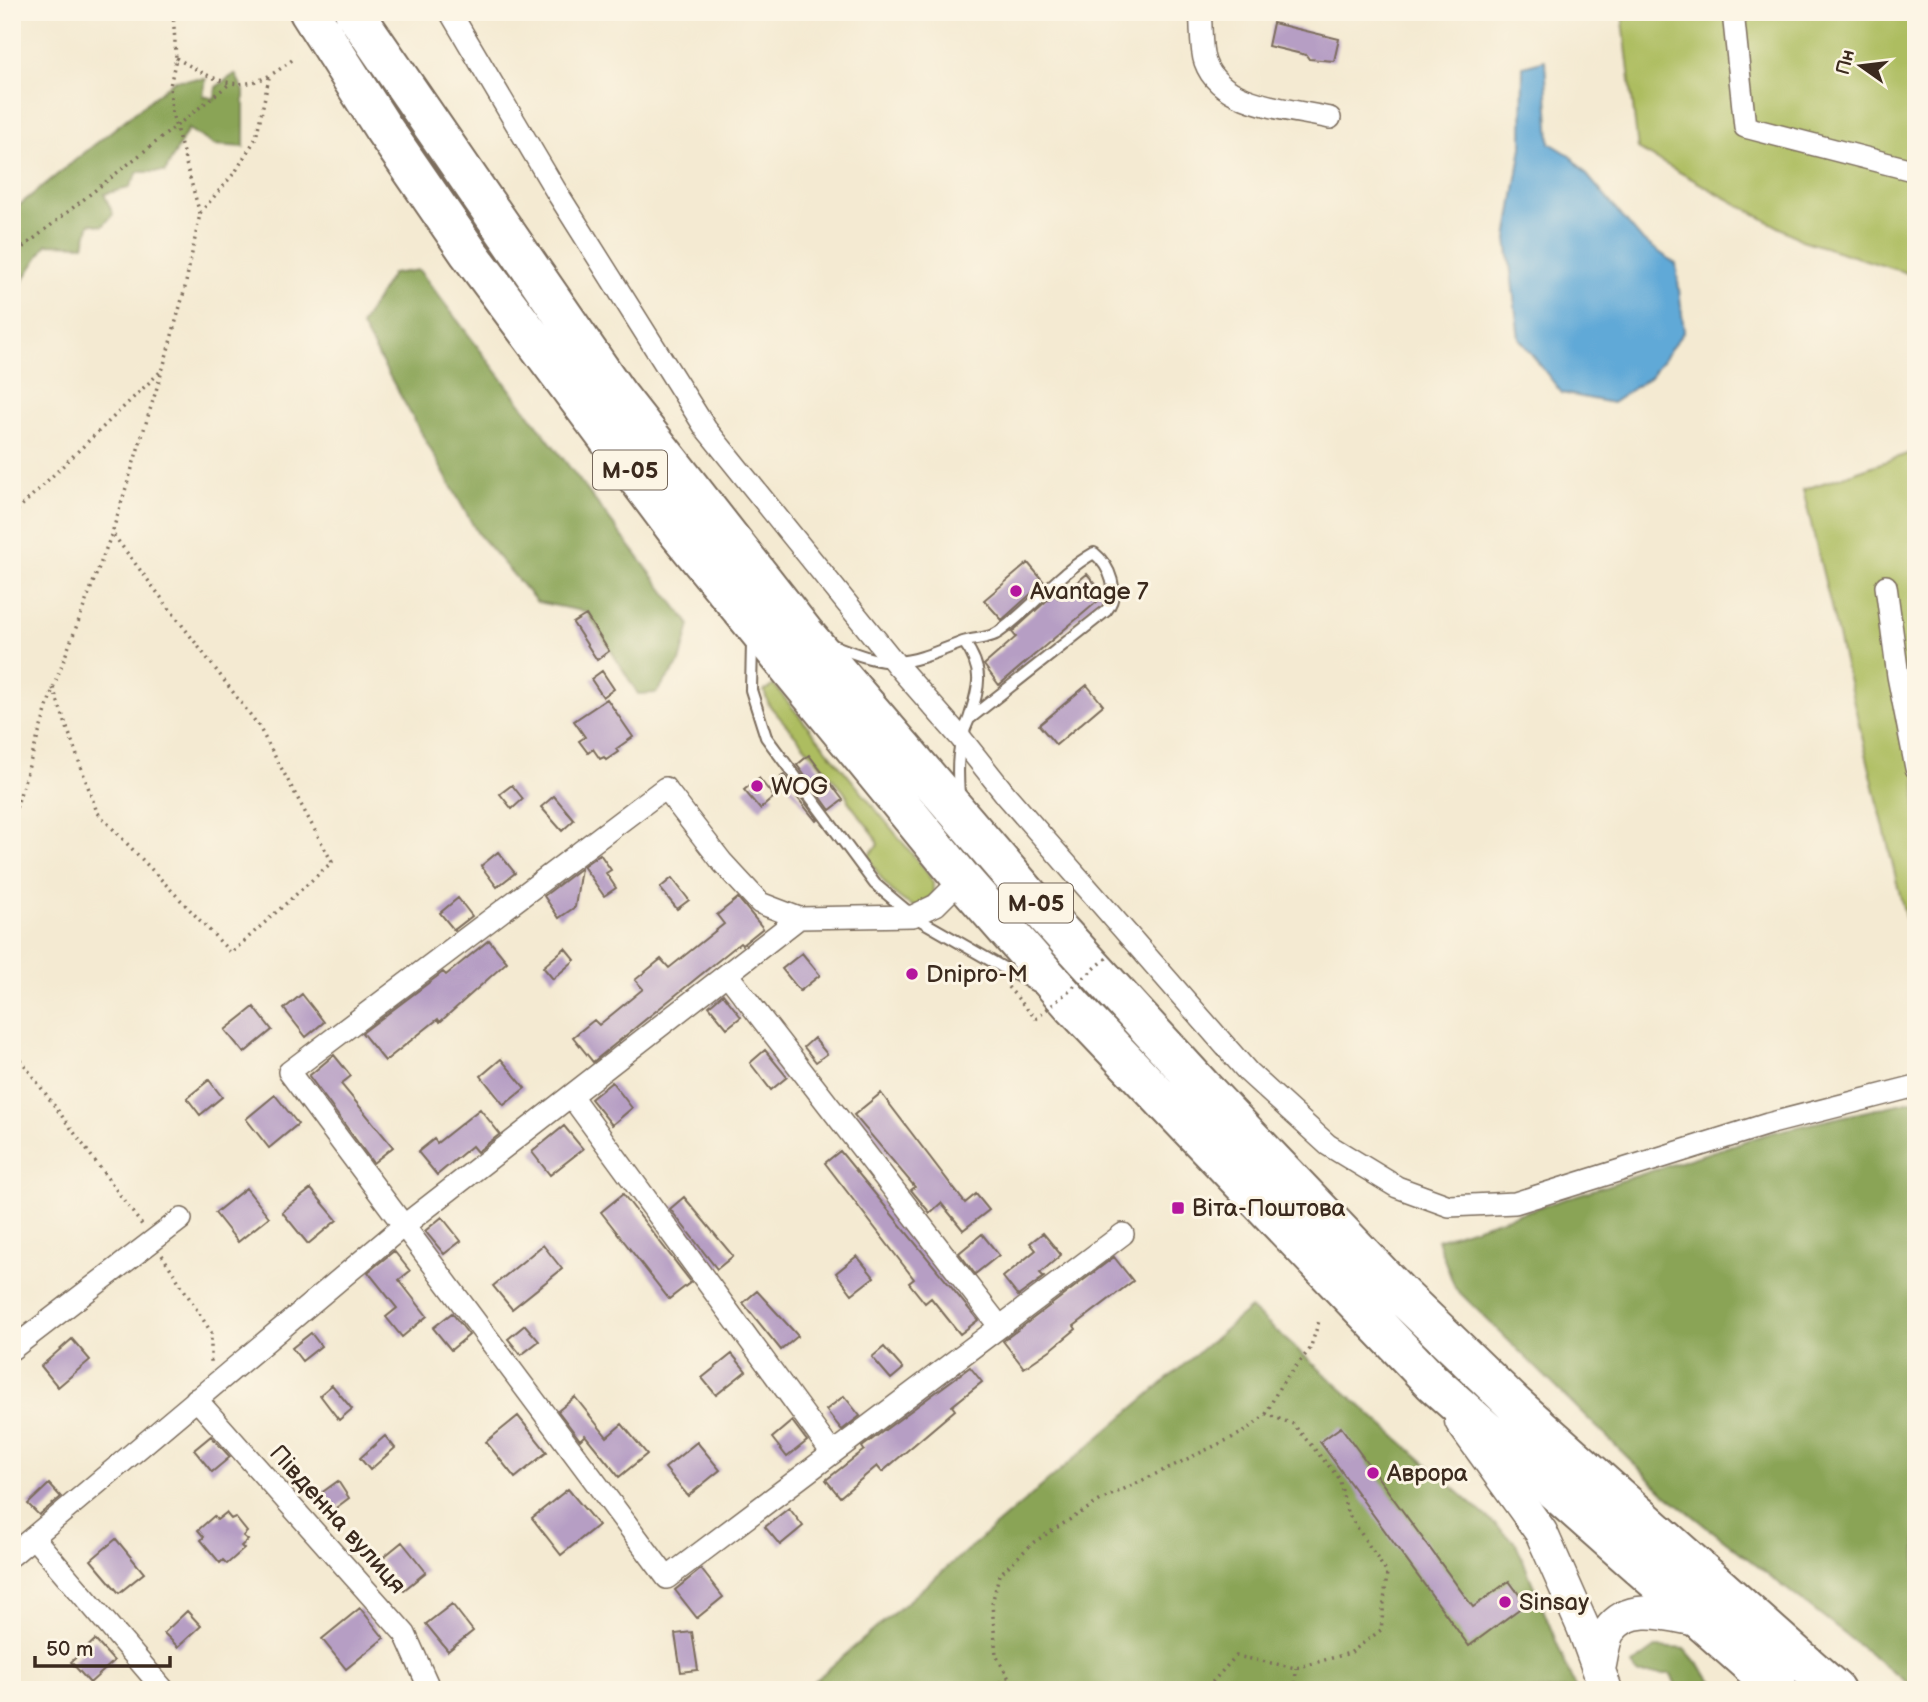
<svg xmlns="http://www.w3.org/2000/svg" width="1928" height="1702" viewBox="0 0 1928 1702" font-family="'Balsamiq Sans',sans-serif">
  <rect width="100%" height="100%" fill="#fcf5e5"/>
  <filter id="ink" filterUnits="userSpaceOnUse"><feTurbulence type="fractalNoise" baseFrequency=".0143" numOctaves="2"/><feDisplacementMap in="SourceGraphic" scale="14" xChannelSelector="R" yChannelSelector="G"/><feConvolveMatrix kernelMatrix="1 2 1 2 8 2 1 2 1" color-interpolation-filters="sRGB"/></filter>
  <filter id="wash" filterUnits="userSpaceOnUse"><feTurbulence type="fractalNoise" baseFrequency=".00686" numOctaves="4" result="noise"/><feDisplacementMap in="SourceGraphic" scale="28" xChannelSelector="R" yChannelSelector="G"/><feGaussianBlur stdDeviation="1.57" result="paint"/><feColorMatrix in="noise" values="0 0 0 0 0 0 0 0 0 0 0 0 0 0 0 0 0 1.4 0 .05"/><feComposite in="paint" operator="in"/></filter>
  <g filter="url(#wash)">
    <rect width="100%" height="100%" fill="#f4ead2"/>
    <path fill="#adbd61" stroke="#747440" stroke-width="2" d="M1622,12H1916V276L1802,240L1638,149Z
      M1916,451V962L1803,490Z
      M774,685L927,872L933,883V895L918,908C894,900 879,878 868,856L878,845L875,836L848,801L847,795L769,705L764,691Z"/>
    <path fill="#8aa457" stroke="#62673a" stroke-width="2" d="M235,74L244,91V147L214,145L188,129L165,172H138L129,188L104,194L113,214L103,226L90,223L84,245L47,244L12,297V211L175,80L206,79L203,96L215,99L216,87Z
      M419,270L690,625L680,662L656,693L638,694L587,612L537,602L478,534L361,325L392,274Z
      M1916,1100V1690L1664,1493L1455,1288L1437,1240L1770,1133Z
      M1250,1308L1516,1543L1576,1690H804Z
      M1657,1647L1685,1649L1720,1690H1678L1671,1674H1637L1632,1665Z"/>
    <path fill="#60a9d7" stroke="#4e6a7a" stroke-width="2" d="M1545,60L1550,143L1571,156L1641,239L1676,264L1684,331L1650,377L1612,403L1562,393L1519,338L1507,239L1522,147L1523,66Z"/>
    <g id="blocks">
      <path fill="#b69ec4" d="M1273,23L1339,39L1334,61L1309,59L1306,55L1268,46Z
        M1028,563L1044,582L1002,620L984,600Z
        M1087,574L1105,595L999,685L984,665L1016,637L1012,632L1054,594L1058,598Z
        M586,615L609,651L597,660L573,623Z
        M602,671L614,689L603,697L591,679Z
        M1087,685L1103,705L1056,745L1039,725Z
        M607,699L633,737L616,749L618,752L606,760L604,757L600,759L593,749L588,753L579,741L585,737L574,721Z
        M809,755L843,800L830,810L797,765Z
        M784,775L818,820L816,821L781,777Z
        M759,778L774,797L760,809L744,790Z
        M512,785L523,799L512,809L500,794Z
        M554,796L574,820L562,831L541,807Z
        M498,852L515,873L497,887L481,866Z
        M600,854L611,870L606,873L616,888L604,896L583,866Z
        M581,868L575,907L559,918L544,896Z
        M672,878L689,900L677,909L660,888Z
        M458,898L472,916L454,930L440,913Z
        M738,898L763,928L742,945L740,943L593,1062L573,1037L594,1020L599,1025L643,989L635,980L661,959L669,968L724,924L717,915Z
        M489,940L507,962L440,1022L438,1019L385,1061L362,1033L443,972L446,975Z
        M565,948L575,960L553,979L543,967Z
        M802,953L820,975L800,991L782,969Z
        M302,994L324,1022L306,1037L284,1009Z
        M723,994L741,1017L727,1028L709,1006Z
        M254,1007L272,1030L244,1053L225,1030Z
        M814,1038L827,1054L816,1062L804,1047Z
        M765,1050L787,1077L771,1090L750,1063Z
        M334,1055L351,1076L341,1084L393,1147L373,1163L309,1076Z
        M501,1059L525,1088L504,1105L481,1076Z
        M209,1080L222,1097L200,1115L187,1098Z
        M612,1082L632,1108L612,1125L591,1099Z
        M881,1093L965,1203L976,1194L989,1210L963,1230L941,1203L930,1213L911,1190L915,1187L854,1115Z
        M275,1095L298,1124L269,1148L246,1119Z
        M480,1109L500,1134L477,1152L472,1146L437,1175L418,1152L434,1139L437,1143Z
        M564,1126L583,1149L550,1175L532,1152Z
        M840,1151L978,1320L960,1334L931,1298L925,1303L909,1283L914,1279L825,1163Z
        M246,1188L269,1217L238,1242L215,1213Z
        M311,1189L337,1220L308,1244L282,1212Z
        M623,1194L691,1282L669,1299L601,1212Z
        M684,1197L733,1256L717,1269L670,1209Z
        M442,1217L461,1241L444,1254L425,1231Z
        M1043,1233L1061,1255L1040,1273L1044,1277L1018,1296L1003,1277L1036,1250L1030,1243Z
        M982,1234L999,1255L975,1274L959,1253Z
        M543,1245L562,1269L512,1309L493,1286Z
        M394,1251L410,1271L399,1280L427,1316L402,1337L386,1317L397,1308L368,1272Z
        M857,1256L874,1277L852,1294L836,1273Z
        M1114,1257L1133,1281L1074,1326L1076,1329L1053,1348L1024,1368L1003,1341Z
        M757,1291L798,1336L781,1350L743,1303Z
        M452,1313L469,1335L451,1350L433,1328Z
        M525,1325L539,1341L521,1355L508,1339Z
        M311,1333L321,1346L302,1361L292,1348Z
        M72,1339L90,1360L58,1387L41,1366Z
        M884,1347L903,1369L891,1379L872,1357Z
        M732,1354L746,1371L716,1395L702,1378Z
        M970,1367L982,1382L952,1406L955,1410L882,1472L877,1466L840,1497L826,1480L864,1450L862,1447Z
        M332,1385L352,1409L339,1420L320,1395Z
        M844,1396L860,1416L842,1430L826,1410Z
        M575,1397L607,1437L622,1424L647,1454L619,1477L585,1435L580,1440L558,1411Z
        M518,1416L547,1452L515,1478L486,1442Z
        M792,1421L807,1441L787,1457L772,1438Z
        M1341,1427L1473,1607L1509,1581L1526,1604L1469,1646L1320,1442Z
        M211,1436L230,1457L212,1472L194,1450Z
        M385,1436L395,1448L370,1470L360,1458Z
        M697,1442L720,1470L688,1496L665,1468Z
        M338,1481L349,1498L333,1510L320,1494Z
        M49,1484L61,1497L39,1515L28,1504Z
        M568,1489L598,1525L561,1555L532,1518Z
        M789,1508L803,1526L780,1545L765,1527Z
        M226,1513L231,1519L235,1517L247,1532L243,1536L248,1540L241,1546L244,1549L227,1564L223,1560L220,1563L201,1540L204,1537L198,1530L214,1516L217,1520Z
        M116,1539L144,1573L119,1593L91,1560Z
        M402,1542L426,1572L404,1590L380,1560Z
        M701,1569L723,1597L697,1618L675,1590Z
        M452,1604L473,1631L448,1651L426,1624Z
        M360,1608L384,1638L346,1669L322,1639Z
        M187,1611L201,1626L178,1647L164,1633Z
        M692,1632L698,1670L681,1672L675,1634Z
        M95,1640L114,1661L90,1683L71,1662Z"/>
    </g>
  </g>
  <g filter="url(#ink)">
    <use href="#blocks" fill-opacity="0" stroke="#7c6d5d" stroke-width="2"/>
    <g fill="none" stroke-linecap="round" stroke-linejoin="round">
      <defs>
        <path id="lane" d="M752,642L751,690L766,737L875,884L913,916L1037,987
          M964,642C985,671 979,687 969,719
          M830,644C895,670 901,666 963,642C974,638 990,639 999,632C1033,608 1057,574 1094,553C1110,566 1121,593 1106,611L969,719C957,744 957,767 959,795"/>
        <path id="street" d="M450,12L556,191L706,429L895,663L960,737L1006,795L1248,1072L1328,1145L1397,1187L1449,1206L1515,1203L1768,1124L1916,1086
          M1200,12C1202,27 1200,48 1205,62C1221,107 1291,109 1330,118
          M1733,12L1745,127L1916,171
          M1886,586L1898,676L1916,768
          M799,918L760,903L722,862L665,788L289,1072L667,1578L1123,1234
          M727,974L1000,1327
          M571,1096L832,1453
          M12,1349L181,1219
          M196,1399L405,1634L427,1683
          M33,1537L164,1690
          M12,1555L402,1227L799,918L913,916L936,905L962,879"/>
        <path id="secondary" d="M1461,1421L1541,1532L1583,1627L1606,1690
          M1599,1669C1602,1658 1603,1641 1609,1631C1630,1600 1672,1616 1702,1621"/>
        <path id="highway" d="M309,12L383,128L469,253L676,530L962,879L1073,1006L1433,1383L1779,1690
          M354,12L617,394L805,634L1048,918L1203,1088L1398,1292L1515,1405L1835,1690"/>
      </defs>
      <use href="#lane" stroke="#7c6d5d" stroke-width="14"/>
      <use href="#street" stroke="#7c6d5d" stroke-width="24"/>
      <use href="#secondary" stroke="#7c6d5d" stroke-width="35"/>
      <use href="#highway" stroke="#7c6d5d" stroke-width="42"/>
      <path stroke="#7c6d5d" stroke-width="3.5" stroke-dasharray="2 5" stroke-linecap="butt" d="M176,58C223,85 245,98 292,60
        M200,213L236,171L256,138L269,78
        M12,256L228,85
        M12,515L162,370
        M53,688L97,812L231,953L332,862L258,725L112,533
        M12,821L53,688L112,533L163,368L184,292L200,214L172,113L170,86L176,58L173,12
        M1008,987L1036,1019
        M12,1048L142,1225
        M162,1255L211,1332V1362
        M1266,1414L1280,1386L1310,1349L1319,1321
        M973,1690L1009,1680
        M1015,1690L996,1655L992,1604L999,1575L1034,1542L1101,1500L1244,1432L1266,1414L1293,1424L1339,1478L1347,1512L1387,1573L1381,1630L1350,1653L1296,1668L1236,1656L1205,1690
        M1295,1690L1296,1668"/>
      <use href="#lane" stroke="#fff" stroke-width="10"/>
      <use href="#street" stroke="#fff" stroke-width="21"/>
      <use href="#secondary" stroke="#fff" stroke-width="32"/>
      <use href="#highway" stroke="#fff" stroke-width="38"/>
      <path stroke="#7c6d5d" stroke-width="3.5" stroke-dasharray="2 5" stroke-linecap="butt" d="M1036,1019L1109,956"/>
    </g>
  </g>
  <g fill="#b5179e" stroke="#fcf5e5" stroke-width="2.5">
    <circle cx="1016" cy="591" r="7"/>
    <circle cx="757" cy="786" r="7"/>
    <circle cx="912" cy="974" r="7"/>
    <rect x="1171" y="1201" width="14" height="14" rx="3.5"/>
    <circle cx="1373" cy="1473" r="7"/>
    <circle cx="1505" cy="1602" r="7"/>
  </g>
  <g text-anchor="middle" stroke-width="6" stroke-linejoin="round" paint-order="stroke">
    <g fill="#fcf5e5" stroke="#75675a" stroke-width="2">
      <rect x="593" y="450.5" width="74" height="39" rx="5"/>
      <rect x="999" y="883.5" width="74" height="39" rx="5"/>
    </g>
    <g font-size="23" font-weight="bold" fill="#3b2a1e">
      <text x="630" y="478">М-05</text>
      <text x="1036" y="911">М-05</text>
    </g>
    <g font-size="24" fill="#3b2a1e" stroke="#fcf5e5" text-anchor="start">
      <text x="1030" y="599">Avantage 7</text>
      <text x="771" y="794">WOG</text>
      <text x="926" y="982">Dnipro-M</text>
      <text x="1192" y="1216">Віта-Поштова</text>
      <text x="1387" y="1481">Аврора</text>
      <text x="1519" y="1610">Sinsay</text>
    </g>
    <g font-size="24" fill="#3b2a1e" stroke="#fcf5e5">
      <text transform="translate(338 1519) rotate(48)" y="8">Південна вулиця</text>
    </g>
  </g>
  <rect width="1928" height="1702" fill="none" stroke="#fcf5e5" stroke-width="42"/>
  <g transform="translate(1861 66) rotate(284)" stroke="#fcf5e5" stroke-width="5" paint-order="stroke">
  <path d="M0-5L12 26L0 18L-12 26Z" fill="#3b2a1e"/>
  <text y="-10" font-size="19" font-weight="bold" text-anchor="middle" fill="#3b2a1e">Пн</text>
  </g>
  <path d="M35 1656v10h135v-10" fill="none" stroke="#3b2a1e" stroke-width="3.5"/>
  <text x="46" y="1656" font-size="21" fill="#3b2a1e" stroke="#fcf5e5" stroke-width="5" paint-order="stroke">50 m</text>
</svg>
